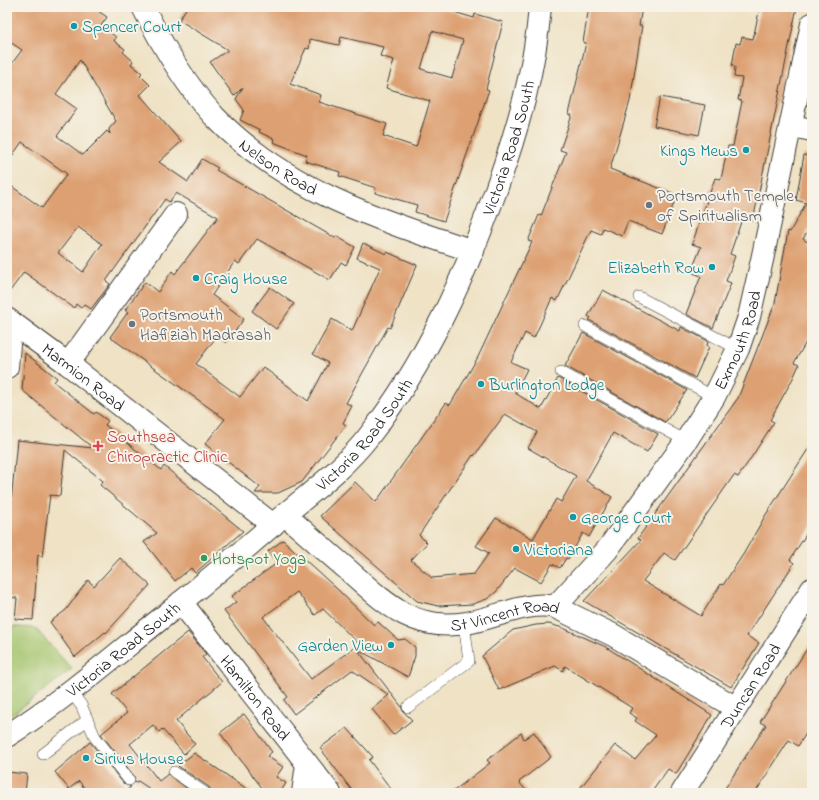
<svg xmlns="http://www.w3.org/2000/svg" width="819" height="800" viewBox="0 0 819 800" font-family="'Indie Flower',sans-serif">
  <rect width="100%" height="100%" fill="#f7f3e8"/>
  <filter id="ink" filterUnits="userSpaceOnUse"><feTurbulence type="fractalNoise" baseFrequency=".025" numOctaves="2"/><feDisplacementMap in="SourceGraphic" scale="8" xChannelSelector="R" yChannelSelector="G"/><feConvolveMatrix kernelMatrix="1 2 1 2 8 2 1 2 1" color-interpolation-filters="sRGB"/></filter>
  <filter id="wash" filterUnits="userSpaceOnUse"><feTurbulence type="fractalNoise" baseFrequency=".012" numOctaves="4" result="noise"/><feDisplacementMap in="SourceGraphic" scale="16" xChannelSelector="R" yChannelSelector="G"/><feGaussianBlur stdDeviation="0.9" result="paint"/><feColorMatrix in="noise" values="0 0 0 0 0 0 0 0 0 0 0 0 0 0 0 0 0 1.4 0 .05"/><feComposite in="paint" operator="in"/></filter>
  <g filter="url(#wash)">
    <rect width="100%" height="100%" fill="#efe2c5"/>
    <path fill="#a4c46d" stroke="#607044" d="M7,626L35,628L72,669L9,717H7Z"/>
    <g id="blocks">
      <path fill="#dda072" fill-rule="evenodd" d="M7,7H92L107,17L101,26L116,37L114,41L125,49L123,52L133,61L131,64L142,73L140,75L150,85L140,95L181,142L159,162L188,182L202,159L218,168L216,170L267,199L335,238L336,236L355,247L346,265L341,262L330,280L257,239L239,264L235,261L212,295L244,319L226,343L217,336L196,364L240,397L263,367L308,401L328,363L313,354L332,319L352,331L380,268L357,258L363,243L386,254L387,252L417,265L390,328L388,327L346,403L352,406L343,423L346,425L302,482L278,493H255L260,487L205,444L225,419L110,337L128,312L125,310L145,282L158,292L172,271L175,274L218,217L176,193L169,202L165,199L106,281L110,284L91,309L84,304L81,308L76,304L74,308L24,272L7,295V183L42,208L67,174L22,142L7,163V70L22,50L7,40ZM80,60L116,121L109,129L110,134L107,131L83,155L57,136L77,109L56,94ZM78,227L102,244L83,272L58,253Z
        M187,7H437L474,18L475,14L503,22L486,89L489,90L444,221L415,212L417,205L375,193L376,188L339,176L340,172L305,161L307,155L273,142L274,139L259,132L260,130L240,120L244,110L236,99L243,87L234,96L210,62L228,50L179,20ZM432,31L463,40L452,78L421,69ZM341,37L383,47L380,56L394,60L386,88L430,101L416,147L383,136L387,124L319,102L321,95L290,84L306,48L309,49L310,39L339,45Z
        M589,7H642L639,26H642L630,101L610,169L677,195L662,234L628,221L622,236L603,228L601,234L591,230L557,301L552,298L534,338L525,333L511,362L527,369L515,393L541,409L558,378L658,434L647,452L613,433L586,481L612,497L589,537L583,533L568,559L566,558L560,568L552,564L541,582L515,568L496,592L487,599L473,604L438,606L417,601L320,516L355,482L376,502L446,403L450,405L478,357L532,242L528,241L539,215L541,216L566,152L560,150L572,115L569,114L586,43L583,42ZM505,414L537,432L528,448L576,476L561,502L556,499L533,539L496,518L476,546L489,553L474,574L432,578L411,560L427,543L419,535L473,455L474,456Z
        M760,7H797L753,221L742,219L730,254L735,256L726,281L731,283L713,328L686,314L701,276L691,272L701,247L692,244L715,178L721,179L728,146H733L742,101L738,100L742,78L734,77L735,67L732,66L736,43L740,44L742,37L753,39Z
        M660,97L705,105L699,135L654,126Z
        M804,155L812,156V224L803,239L809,243V248L812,249V332L794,363L799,365L793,378L770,420L774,422L749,461L738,477L734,475L675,560L664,553L643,581L701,616L721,584L723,585L744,553L765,516L812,443V525L790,560L794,563L747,636L759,643L731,687L584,601L641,540L638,538L738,398L775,303L788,231L790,232L806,203L796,200Z
        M270,287L294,304L276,329L252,311Z
        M603,290L680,331L681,327L708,341L707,346L709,347L695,378L589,320L591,318L588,316Z
        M583,333L687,390L667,420L665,422L565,366Z
        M25,353L57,378L54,382L94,414L96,412L108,421L105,425L161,470L164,466L243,531L195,573L191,568L175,581L144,542L157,533L100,485L103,481L65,450L60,496L50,495L42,557L38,554L33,620L15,619L17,598L7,597V560L9,523L17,440L93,448L22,390Z
        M283,540L336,588L374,625L378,622L398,640L405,639L415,647V656L408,677L357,649L401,706L403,711L412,720L393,735L372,709L389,695L352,670L294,714L284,700L288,697L224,611L236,602L232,596L277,563L268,551ZM297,592L315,615L323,609L359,644L311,679L263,617Z
        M120,558L150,585L106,633L105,632L75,657L50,622L66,610L88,580L94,586Z
        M549,624L563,628L606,647L712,715L676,774L668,769L651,793H576L615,745L635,760L656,735L635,721L637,718L629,713L632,708L565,666L563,671L555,666L499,690L482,656L513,630L536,625Z
        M188,632L206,654L202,657L222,682L176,721L195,744L184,754L162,729L159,732L153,725L130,744L159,781L168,774L193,793H145L150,789L138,781L135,783L134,776L101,734L127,713L112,694Z
        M812,641V724L798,746L789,740L755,793H722L766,725L760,722Z
        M244,714L272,752L267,756L283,767L276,777L286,783L280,793H266L220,733Z
        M347,728L373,757L369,760L394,793H354L320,748Z
        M534,732L551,757L519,782L528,793H451L490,763L487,760L521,733L524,739Z
        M90,742L124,784L131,787L123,793H88L79,781L69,789L55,772Z
        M194,753L253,793H212L209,787L178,766Z
        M7,772L27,774L25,793H7Z"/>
    </g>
  </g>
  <g filter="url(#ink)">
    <use href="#blocks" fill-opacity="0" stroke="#3c3a35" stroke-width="1"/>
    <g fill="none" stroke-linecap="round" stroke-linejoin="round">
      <defs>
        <path id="service" d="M639,297L738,349
          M585,326L714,397
          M561,372L686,441
          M70,691L81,705L95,737L129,780
          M408,707L469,661L464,623
          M43,754L87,720
          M174,772L205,793"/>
        <g id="minor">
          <path id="s1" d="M143,7C162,45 185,84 214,116C284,189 379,220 473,251"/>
          <path d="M792,126L812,130"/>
          <path id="s2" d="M7,319L68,364L273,525"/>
          <path d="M68,364L176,214"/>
          <path d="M7,367L11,322"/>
          <path id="s3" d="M285,515C306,533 326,551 347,569C384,602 412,632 466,623C493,619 529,600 555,607L613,635L736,708"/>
          <path id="s4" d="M181,602L330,793"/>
          <path id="s5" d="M555,607L607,550L686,441L714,397L738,349L749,317L762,260L812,24"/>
          <path d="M303,793L307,764"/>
          <path id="s6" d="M682,793L812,589"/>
        </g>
        <g id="secondary">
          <path id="s7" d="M7,736C64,700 115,655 168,613C207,581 245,549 283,516C313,491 345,467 369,436C427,361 464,278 496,190C517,131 535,70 540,7"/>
        </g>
      </defs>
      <use href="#service" stroke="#3c3a35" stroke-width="12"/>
      <use href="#minor" stroke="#3c3a35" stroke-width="24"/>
      <use href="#secondary" stroke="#3c3a35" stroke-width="24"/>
      <use href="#service" stroke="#fff" stroke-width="11"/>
      <use href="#minor" stroke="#fff" stroke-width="22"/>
      <use href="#secondary" stroke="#fff" stroke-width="22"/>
    </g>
  </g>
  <g fill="#0f9aa8" stroke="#f7f3e8" stroke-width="1.5">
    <circle cx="74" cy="26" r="4"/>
    <circle cx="746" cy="150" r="4"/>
    <circle cx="712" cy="267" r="4"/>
    <circle cx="196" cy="278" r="4"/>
    <circle cx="481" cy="384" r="4"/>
    <circle cx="573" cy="517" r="4"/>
    <circle cx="516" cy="549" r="4"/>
    <circle cx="391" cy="645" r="4"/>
    <circle cx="86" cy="758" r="4"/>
  </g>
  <g fill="#6b7280" stroke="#f7f3e8" stroke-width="1.5">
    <circle cx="649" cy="205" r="4"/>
    <circle cx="132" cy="324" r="4"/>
  </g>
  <path fill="#e0444e" stroke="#f7f3e8" stroke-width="1.5" d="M96 440h4v4h4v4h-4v4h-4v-4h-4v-4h4z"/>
  <circle fill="#2e9e5b" stroke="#f7f3e8" stroke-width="1.5" cx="204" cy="558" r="4"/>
  <g text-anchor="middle" stroke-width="4" stroke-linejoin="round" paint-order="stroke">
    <g font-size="17" fill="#0d838f" stroke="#f7f3e8" text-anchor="start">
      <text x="82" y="32">Spencer Court</text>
      <text x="738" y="156" text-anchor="end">Kings Mews</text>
      <text x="704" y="273" text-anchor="end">Elizabeth Row</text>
      <text x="204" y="284">Craig House</text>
      <text x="489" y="390">Burlington Lodge</text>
      <text x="581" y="523">George Court</text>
      <text x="524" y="555">Victoriana</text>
      <text x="383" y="651" text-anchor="end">Garden View</text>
      <text x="94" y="764">Sirius House</text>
    </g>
    <g font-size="17" fill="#1c1c1c" stroke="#f7f3e8">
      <text dy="6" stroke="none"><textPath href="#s7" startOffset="793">Victoria Road South</textPath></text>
      <text dy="6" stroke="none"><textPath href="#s1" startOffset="213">Nelson Road</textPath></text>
      <text dy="6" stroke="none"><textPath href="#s5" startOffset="326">Exmouth Road</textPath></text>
      <text dy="6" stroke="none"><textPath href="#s2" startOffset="96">Marmion Road</textPath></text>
      <text dy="6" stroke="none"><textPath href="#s7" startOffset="469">Victoria Road South</textPath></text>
      <text dy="6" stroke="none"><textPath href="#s3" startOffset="259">St Vincent Road</textPath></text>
      <text dy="6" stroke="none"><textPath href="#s7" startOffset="145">Victoria Road South</textPath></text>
      <text dy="6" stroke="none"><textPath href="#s6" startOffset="127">Duncan Road</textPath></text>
      <text dy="6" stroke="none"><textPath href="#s4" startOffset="121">Hamilton Road</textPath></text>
    </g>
    <g font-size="17" fill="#5b616d" stroke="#f7f3e8" text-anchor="start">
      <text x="657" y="201">Portsmouth Temple<tspan x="657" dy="20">of Spiritualism</tspan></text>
      <text x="140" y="320">Portsmouth<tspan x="140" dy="20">Hafiziah Madrasah</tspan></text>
    </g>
    <g font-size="17" fill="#be3a42" stroke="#f7f3e8" text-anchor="start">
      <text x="107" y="442">Southsea<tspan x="107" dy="20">Chiropractic Clinic</tspan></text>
    </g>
    <g font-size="17" fill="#27864d" stroke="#f7f3e8" text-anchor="start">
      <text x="212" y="564">Hotspot Yoga</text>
    </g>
  </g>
  <rect width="819" height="800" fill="none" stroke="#f7f3e8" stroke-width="24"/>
</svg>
